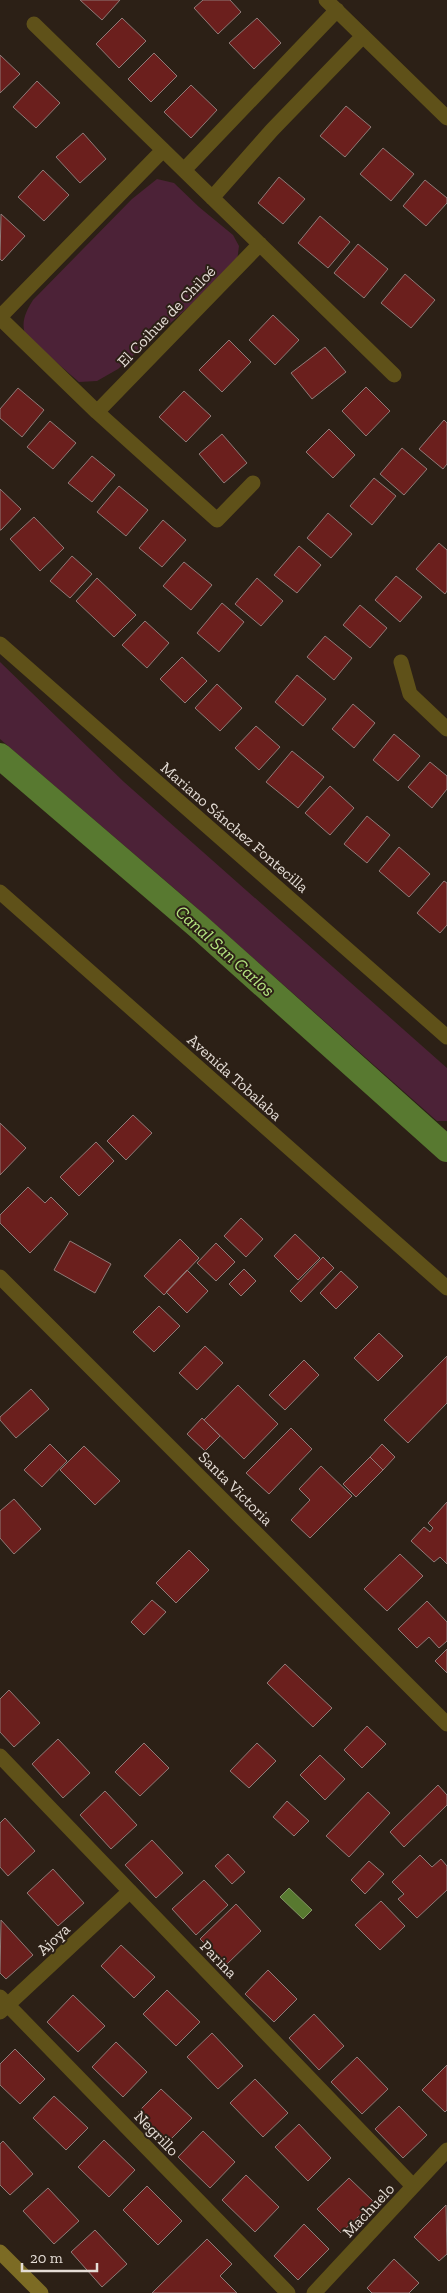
<svg xmlns="http://www.w3.org/2000/svg" width="447" height="2293" viewBox="0 0 447 2293" font-family="'Zilla Slab',serif">
  <rect width="100%" height="100%" fill="#2c2016"/>
  <path fill="#4c2237" d="M157,179L174,183L199,207L233,235L239,246L237,261L224,276L118,369L97,381L79,382L26,336C20,323 26,311 33,300L132,199Z
    M0,662L124,782L447,1068V1121H437L189,901L0,739Z"/>
  <path fill="#587930" stroke="#829762" d="M289,1888L312,1910L303,1919L280,1897Z"/>
  <g fill="none" stroke-linecap="round" stroke-linejoin="round">
    <path stroke="#587930" stroke-width="26" d="M0,756L198,926L447,1149"/>
  </g>
  <path fill="#6b1f1d" stroke="#8f7b78" d="M80,0H120L102,20Z
    M203,0H230L241,12L218,34L194,8Z
    M122,18L146,41L119,68L96,44Z
    M257,18L281,43L254,69L229,43Z
    M154,53L177,76L151,102L128,79Z
    M0,55L20,74L0,93Z
    M37,81L60,103L36,128L13,107Z
    M191,85L217,110L191,138L164,112Z
    M346,106L371,127L345,157L320,136Z
    M83,133L106,159L80,183L56,157Z
    M383,148L414,174L391,201L360,174Z
    M43,170L69,195L44,221L18,197Z
    M279,177L305,199L283,224L258,203Z
    M425,180L447,198V203L426,226L403,206Z
    M1,214L25,236L2,261L0,259Z
    M320,216L350,242L328,268L298,243Z
    M358,244L388,269L364,298L334,273Z
    M405,274L435,300L411,328L381,303Z
    M273,315L299,340L275,365L249,340Z
    M229,340L251,362L222,392L199,370Z
    M325,347L346,372L312,399L291,373Z
    M366,387L390,411L366,436L342,411Z
    M18,388L44,410L22,437L0,418V409Z
    M184,391L211,416L186,442L159,417Z
    M444,420L447,423V464L443,469L419,449Z
    M50,421L76,443L53,469L27,447Z
    M329,429L355,455L333,478L306,452Z
    M222,434L247,463L224,483L199,454Z
    M402,448L427,469L404,495L380,474Z
    M92,456L115,475L92,502L68,483Z
    M374,478L396,496L372,525L350,506Z
    M119,486L148,510L126,536L97,512Z
    M0,489L21,509L1,530H0Z
    M328,513L352,534L331,558L307,538Z
    M34,517L64,548L40,571L10,539Z
    M163,520L186,540L162,567L139,548Z
    M439,543L447,550V591L445,594L416,569Z
    M299,546L321,565L297,593L274,575Z
    M72,556L92,574L70,598L50,581Z
    M184,562L212,585L191,610L163,586Z
    M396,576L422,597L400,622L375,600Z
    M97,578L136,615L114,637L76,601Z
    M257,578L283,601L261,626L235,604Z
    M222,603L244,622L219,652L197,633Z
    M360,605L387,628L370,648L343,625Z
    M145,621L169,643L147,668L122,645Z
    M325,636L352,658L334,680L307,657Z
    M182,657L207,681L185,703L160,679Z
    M297,675L326,699L303,726L275,702Z
    M217,684L242,708L220,731L195,708Z
    M353,704L375,723L354,748L332,729Z
    M256,726L280,747L259,770L235,748Z
    M394,734L420,756L398,781L373,760Z
    M292,751L324,777L298,808L266,782Z
    M430,762L447,776V789L432,808L408,787Z
    M330,786L354,808L330,835L305,813Z
    M367,816L390,835L367,863L344,844Z
    M399,847L430,874L409,897L379,871Z
    M444,881L447,883V925L440,933L417,913Z
    M133,1115L152,1133L126,1160L107,1141Z
    M0,1123L26,1148L0,1175Z
    M96,1142L114,1161L79,1196L60,1177Z
    M28,1187L45,1203L51,1197L68,1214L30,1253L0,1223V1215Z
    M241,1218L263,1239L246,1257L224,1236Z
    M295,1234L320,1258L298,1280L274,1256Z
    M180,1239L199,1258L164,1295L144,1276Z
    M70,1241L111,1264L95,1293L54,1270Z
    M216,1243L235,1262L216,1281L197,1263Z
    M323,1257L334,1268L301,1302L290,1291Z
    M244,1269L256,1281L241,1296L229,1284Z
    M187,1270L208,1291L187,1313L166,1292Z
    M341,1271L358,1287L336,1309L320,1293Z
    M159,1306L180,1326L154,1352L133,1332Z
    M379,1333L403,1356L378,1381L354,1358Z
    M205,1346L223,1363L197,1390L179,1373Z
    M447,1356V1403L408,1443L384,1420Z
    M304,1360L319,1375L285,1410L269,1395Z
    M238,1385L278,1424L244,1459L204,1420Z
    M31,1389L49,1409L16,1438L0,1420V1417Z
    M202,1418L220,1436L205,1451L187,1434Z
    M291,1428L312,1449L269,1494L246,1473Z
    M50,1444L67,1461L42,1487L24,1470Z
    M382,1444L395,1457L383,1470L370,1457Z
    M84,1446L120,1481L95,1505L60,1470Z
    M370,1457L383,1470L356,1497L343,1484Z
    M321,1466L352,1496L310,1538L291,1520L310,1500L299,1489Z
    M14,1499L41,1529L14,1554L0,1538V1511Z
    M447,1502V1564L440,1557L434,1562L411,1541L424,1527L430,1532L433,1528L428,1523Z
    M189,1550L209,1570L176,1603L156,1583Z
    M400,1554L423,1576L387,1611L364,1589Z
    M152,1600L166,1612L144,1635L131,1622Z
    M427,1601L447,1622V1641L439,1648L429,1637L417,1648L398,1629Z
    M447,1649V1673L435,1661Z
    M285,1664L332,1708L313,1727L267,1683Z
    M9,1690L40,1723L14,1747L0,1732V1699Z
    M367,1726L386,1744L362,1768L344,1750Z
    M58,1739L90,1773L63,1798L32,1764Z
    M144,1743L169,1768L140,1796L115,1772Z
    M257,1743L276,1761L249,1788L230,1771Z
    M320,1755L345,1779L325,1800L300,1775Z
    M438,1785L447,1795V1805L404,1847L390,1832Z
    M105,1791L137,1825L111,1849L80,1815Z
    M368,1792L390,1813L349,1857L326,1836Z
    M287,1801L309,1821L294,1836L273,1817Z
    M5,1818L35,1851L8,1876L0,1867V1823Z
    M152,1840L183,1873L156,1898L125,1865Z
    M228,1854L245,1872L232,1884L215,1866Z
    M420,1855L432,1867L441,1859L447,1866V1890L417,1918L398,1899L404,1894L392,1882Z
    M369,1861L384,1874L365,1894L351,1880Z
    M53,1869L84,1903L58,1926L27,1893Z
    M204,1880L228,1905L196,1935L172,1909Z
    M381,1901L405,1926L380,1950L355,1925Z
    M236,1904L261,1931L226,1965L200,1939Z
    M1,1920L33,1955L6,1979L0,1973Z
    M121,1945L155,1977L134,1998L101,1966Z
    M268,1970L297,1999L274,2022L245,1994Z
    M167,1990L200,2022L176,2046L143,2014Z
    M73,1995L105,2026L78,2052L47,2022Z
    M314,2014L344,2046L319,2070L289,2038Z
    M212,2033L243,2066L218,2089L187,2057Z
    M116,2042L147,2072L123,2097L92,2067Z
    M15,2049L45,2079L20,2104L0,2085V2064Z
    M357,2057L388,2089L362,2114L331,2082Z
    M447,2065V2110L445,2112L422,2090Z
    M255,2079L288,2113L263,2137L230,2103Z
    M161,2089L192,2118L168,2142L138,2112Z
    M54,2096L88,2128L66,2150L33,2118Z
    M399,2106L427,2135L403,2158L375,2129Z
    M299,2124L331,2158L308,2181L275,2147Z
    M203,2131L235,2162L210,2188L178,2157Z
    M104,2140L135,2170L109,2197L78,2167Z
    M3,2141L33,2174L10,2195L0,2185V2144Z
    M246,2175L279,2207L255,2232L222,2200Z
    M349,2178L374,2202L341,2233L317,2209Z
    M147,2186L182,2221L158,2245L123,2210Z
    M48,2188L79,2221L54,2244L23,2211Z
    M446,2205L447,2254L439,2261L414,2237Z
    M304,2224L329,2249L298,2280L274,2256Z
    M95,2230L127,2264L102,2287L71,2252Z
    M207,2239L232,2264L220,2276L237,2293H152Z
    M394,2259L419,2283L409,2293H372L367,2288Z"/>
  <g fill="none" stroke-linecap="round" stroke-linejoin="round">
    <path stroke="#5f5119" stroke-width="15" d="M326,0L447,118
      M34,24L394,375
      M184,170L337,10
      M212,198L272,130L363,36
      M0,317L163,150
      M0,318L97,412L217,520L253,483
      M97,412L260,244
      M0,644L447,1037
      M401,662L410,694L447,729
      M0,892L447,1288
      M0,1277L447,1724
      M0,1756L413,2186
      M0,1997L288,2293
      M0,2012L130,1891
      M314,2293L447,2150"/>
    <path stroke="#7c6b24" stroke-width="15" d="M0,2252L41,2293"/>
  </g>
  <g text-anchor="middle" stroke-width="4" stroke-linejoin="round" paint-order="stroke">
    <g font-size="16" fill="#e5ddd6" stroke="#2c2016">
      <text transform="translate(166 316) rotate(-46)" y="6">El Coihue de Chiloé</text>
      <text transform="translate(235 827) rotate(41)" y="6">Mariano Sánchez Fontecilla</text>
      <text transform="translate(235 1077) rotate(42)" y="6">Avenida Tobalaba</text>
      <text transform="translate(236 1488) rotate(45)" y="6">Santa Victoria</text>
      <text transform="translate(53 1939) rotate(-43)" y="6">Ajoya</text>
      <text transform="translate(219 1959) rotate(46)" y="6">Parina</text>
      <text transform="translate(157 2133) rotate(46)" y="6">Negrillo</text>
      <text transform="translate(368 2210) rotate(-47)" y="6">Machuelo</text>
    </g>
    <g font-size="18" font-style="italic" fill="#b4e47f" stroke="#2c2016">
      <text transform="translate(225 951) rotate(42)" y="6">Canal San Carlos</text>
    </g>
  </g>
  <path d="M22 2263v8h75v-8" fill="none" stroke="#e5ddd6" stroke-width="2.5"/>
  <text x="30" y="2263" font-size="15" fill="#e5ddd6" stroke="#2c2016" stroke-width="4" paint-order="stroke">20 m</text>
</svg>
